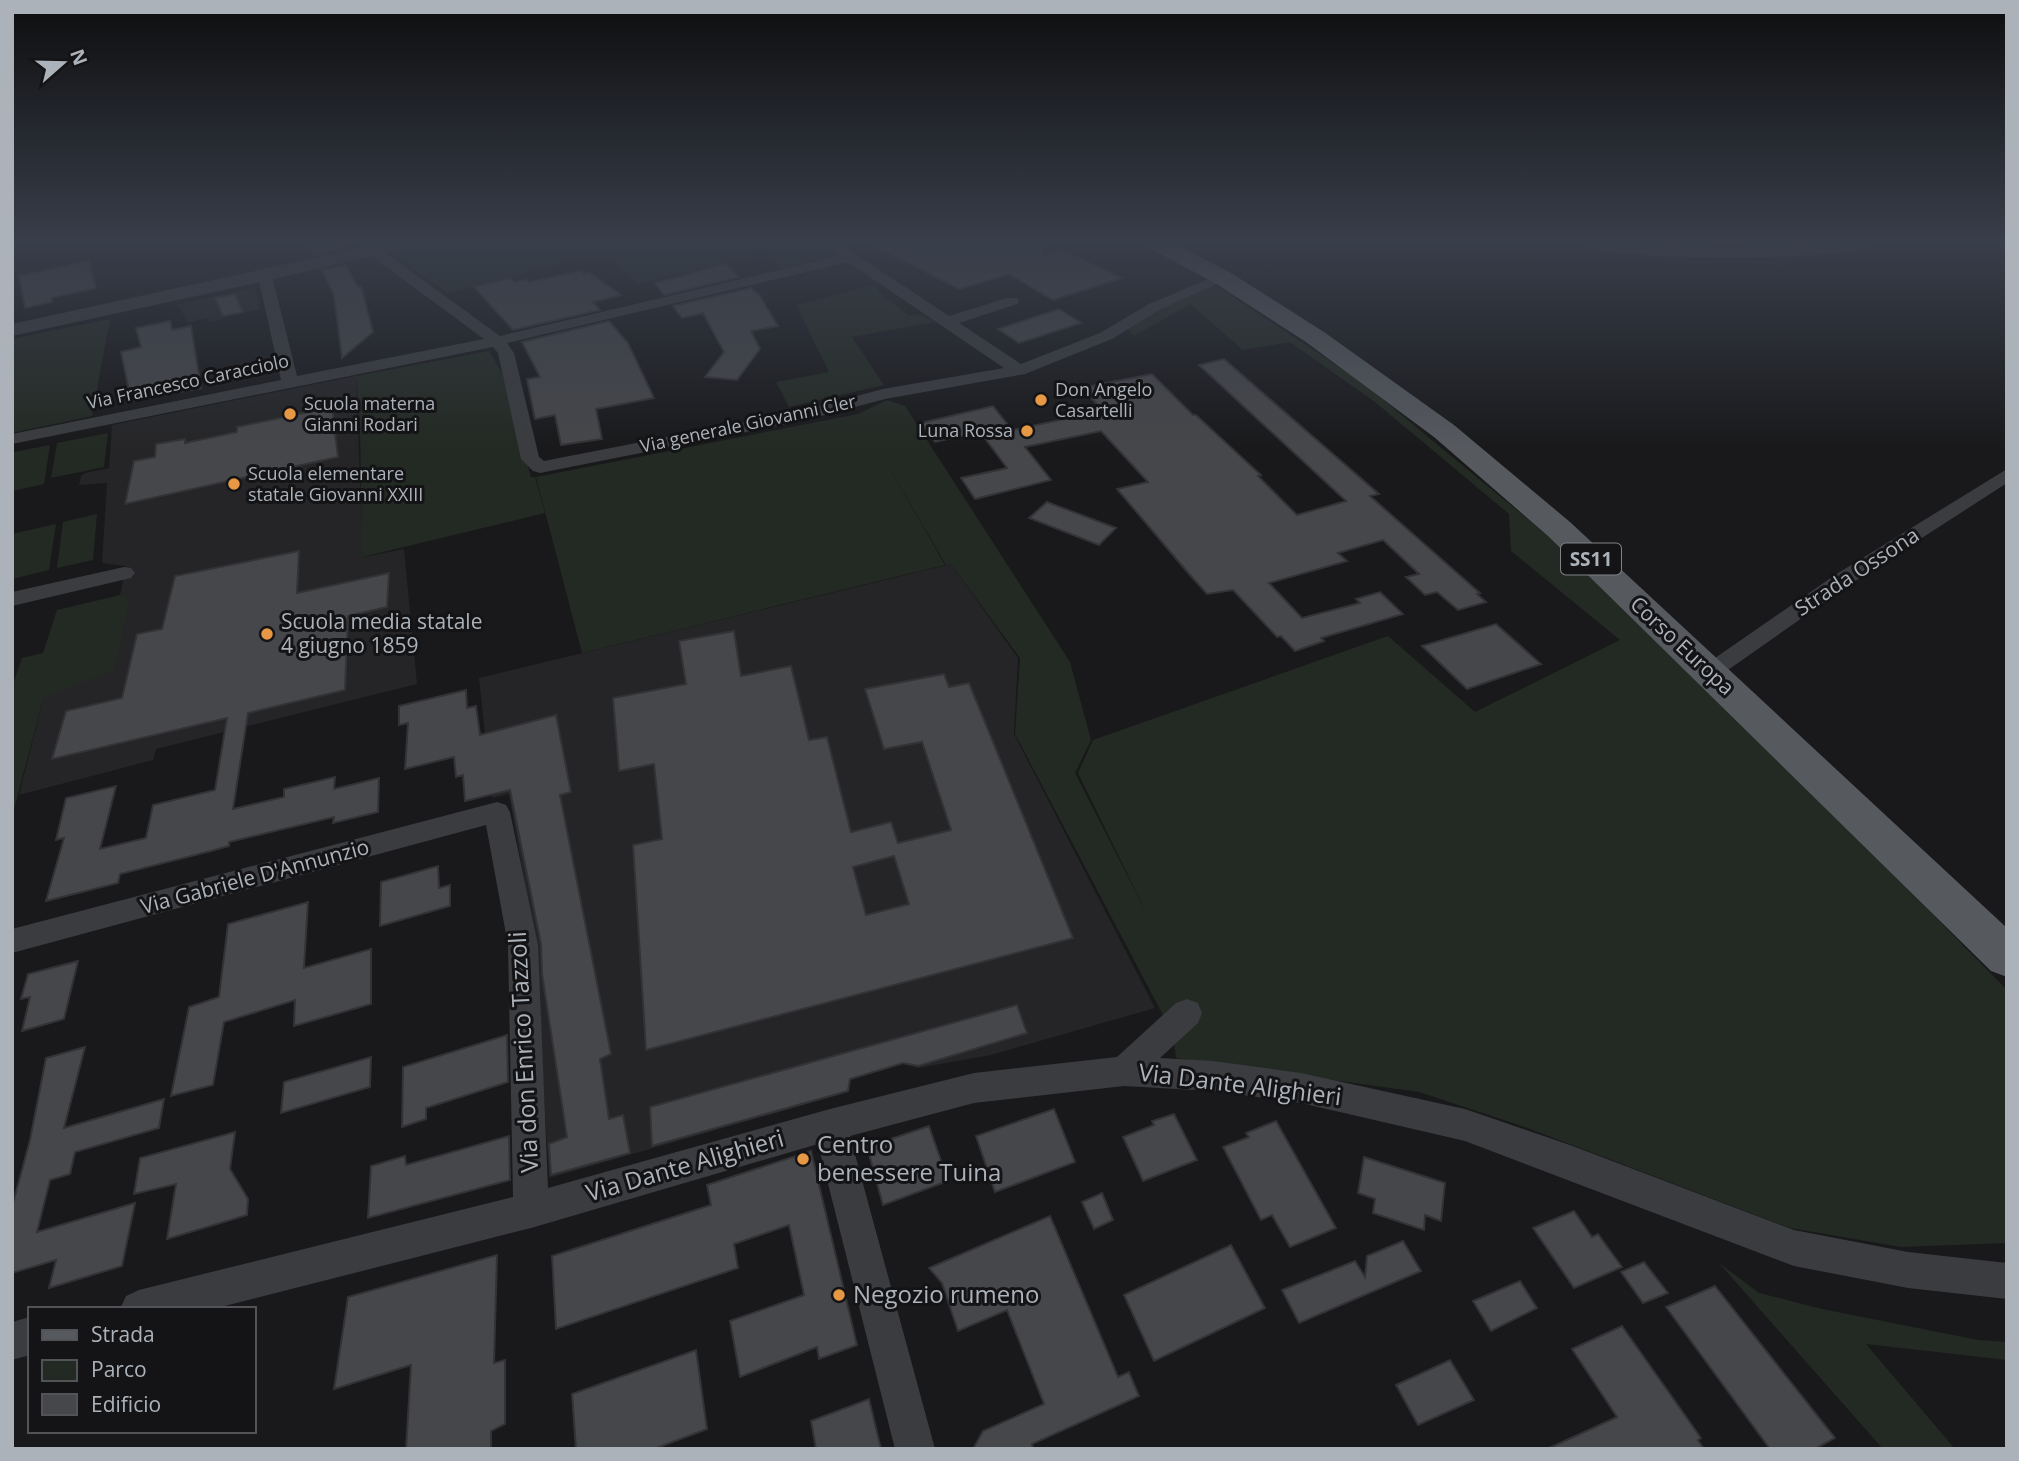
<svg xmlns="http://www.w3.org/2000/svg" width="2019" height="1461" viewBox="0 0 2019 1461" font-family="'Open Sans',sans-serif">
  <rect width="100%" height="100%" fill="#19191b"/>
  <path fill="#252527" d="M255,288L260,309L222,317V320L209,322L208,318L187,323L181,309L175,305Z
    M356,376L363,557L404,549L417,684L156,749L153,760L19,795L43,699L130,599L120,595L126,566L102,563L107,483L79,485L81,476L85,473L109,468L112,425Z
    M951,564L1018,658L1014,734L1155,1008L991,1055L918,1068L903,1064L851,1080L849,1092L549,1178L535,942L509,794L492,798L479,678Z"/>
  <path fill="#232a23" d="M408,244H816L829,249L835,255L783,269L764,254L638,284L610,259L590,263L583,258L448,293L387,251Z
    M875,285L881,294L909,316L920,314L935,322L852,337L884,385L789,407L776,382L829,372L796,305Z
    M1210,286L1218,287L1359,380L1547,535L1848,828L2007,990V1243L1901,1247L1790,1228L1525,1127L1419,1092L1176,1058L1173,1034L1015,734L1020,658L951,564L946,565L882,455L945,565L582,653L536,477L858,414L887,400L905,406L1070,662L1091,740L1075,773L1149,918L1078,773L1093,740L1388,636L1475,712L1620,640L1511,551L1509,514L1375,402L1290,342L1243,350L1190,304L1134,336L1127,328L1154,311Z
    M110,319L92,416L12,433V339Z
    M489,351L502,373L531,477H535L545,513L362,557L360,425L356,376Z
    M108,433L104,467L51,478L57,443Z
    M50,445L44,484L12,491L14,452Z
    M97,514L93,560L57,568L63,522Z
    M56,524L49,570L12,579V534Z
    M120,595L130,599L114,669L43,699L12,817V687L22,658L43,653L57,610Z
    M1719,1263L1759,1293L1822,1309L1978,1340L2007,1342V1360L1866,1344L1955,1449H1883Z"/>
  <path fill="#46474a" stroke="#333336" stroke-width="2" fill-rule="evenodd" d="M309,244H335L338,250L314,255Z
    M872,244H1041L1043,255L1061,250L1122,278L1053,300L1009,274L959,289Z
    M89,261L96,288L51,298L52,302L25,308L19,276Z
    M725,264L739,277L664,295L655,283Z
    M346,265L358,287L361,286L373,332L342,358L334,295L322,270Z
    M580,271L584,274L589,272L621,295L593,302L600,310L513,330L474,287L510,278L515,282L526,279L529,282Z
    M751,288L760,296L778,326L751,331L760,349L737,380L705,377L724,352L703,313L682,318L673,306Z
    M235,294L243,312L223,316L215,298Z
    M1059,309L1081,323L1019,343L998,329Z
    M170,321L172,330L191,326L201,388L127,402L129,390L121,352L141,347L136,328Z
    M609,321L628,343L654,398L596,409L602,439L561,445L555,415L535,419L527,379L540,377L522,342Z
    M1224,359L1379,494L1370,496L1480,593L1477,594L1486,602L1458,610L1437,592L1425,595L1406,577L1419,574L1383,540L1338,553L1347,561L1269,583L1302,618L1360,603L1356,599L1380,592L1403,614L1321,638L1324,641L1295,651L1281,636L1277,637L1233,590L1207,594L1189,574L1117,489L1148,482L1101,431L1025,447L1051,480L975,499L961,478L1007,468L980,432L935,442L921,423L993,406L1012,430L1103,411L1082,388L1152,374L1193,415H1196L1261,475L1258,476L1297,515L1346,501L1199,365Z
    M332,407L338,457L125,504L134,461L155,457L156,444L185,439V443L237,432V427Z
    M1047,502L1116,528L1099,545L1029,518Z
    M299,551L297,593L389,573L387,607L348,616L345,690L248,713L233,809L284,797V789L335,777L334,789L379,778L378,812L333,823L334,817L229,842V846L211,851L120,874L118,883L46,901L64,838L56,840L66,798L116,786L100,849L146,838L153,805L215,790L227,718L52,759L66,711L122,698L137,634L162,629L175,576Z
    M1496,624L1541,664L1467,689L1422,646Z
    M734,631L741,676L791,666L809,740L827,737L851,832L891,822L898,843L951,830L922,742L884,749L865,689L944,674L949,687L969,683L1073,938L646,1050L633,845L662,839L654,764L619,771L613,698L686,684L679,641ZM894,856L909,904L866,915L853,867Z
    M466,690L467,708L476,706L480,735L556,715L571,792L560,795L611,1054L600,1059L609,1119L623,1115L630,1153L551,1175L549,1144L567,1137L542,974L541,944L510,790L465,801L463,775L456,777L454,757L405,769L408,723L399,725V706Z
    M438,866L439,888L450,885V906L380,926L381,882Z
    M308,902L304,968L371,949V1004L294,1026L295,1000L224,1022L213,1085L171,1096L189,1007L219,997L228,924Z
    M78,961L64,1019L22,1031L30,997L21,999L28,974Z
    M1017,1005L1027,1033L918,1066L903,1063L850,1079L848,1091L652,1146L650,1107Z
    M507,1035L508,1082L426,1108V1119L402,1127L403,1067Z
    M85,1047L64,1128L164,1099L159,1128L75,1152L70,1174L50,1180L37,1232L135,1203L122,1266L49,1288L56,1260L12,1273V1207L30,1140L46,1058Z
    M371,1057L370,1087L281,1113L284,1082Z
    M1054,1109L1075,1162L995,1192L976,1136Z
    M1174,1114L1197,1160L1143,1181L1123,1137L1154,1125L1152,1121Z
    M1276,1121L1336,1228L1290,1247L1272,1215L1261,1220L1223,1147L1249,1137L1246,1133Z
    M929,1126L948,1181L883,1205L867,1147Z
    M235,1132L230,1169L248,1199L247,1215L167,1239L176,1184L134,1194L140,1158Z
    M509,1136L510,1180L368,1218L371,1166L405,1156L406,1165Z
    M811,1151L857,1345L819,1359L817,1347L740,1377L730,1321L804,1295L789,1225L734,1244L738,1268L556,1329L552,1256L711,1205L707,1185Z
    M1364,1157L1445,1183L1441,1221L1425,1215L1424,1230L1373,1213L1375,1199L1358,1193Z
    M1102,1193L1113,1220L1094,1229L1082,1202Z
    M1574,1211L1592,1237L1598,1234L1622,1267L1574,1288L1533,1228Z
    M1050,1216L1118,1377L1129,1372L1139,1396L1032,1444L1033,1449H973L983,1431L1044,1404L1007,1310L958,1331L942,1283L929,1268Z
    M1403,1241L1421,1271L1299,1323L1282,1290L1355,1261L1365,1277L1367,1256Z
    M1231,1245L1265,1308L1154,1361L1124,1295Z
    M497,1255L494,1363L505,1360V1424L491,1431V1449H406L411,1365L334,1389L348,1297Z
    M1644,1262L1668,1293L1643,1303L1621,1272Z
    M1520,1281L1537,1308L1491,1331L1473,1301Z
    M1715,1286L1835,1438L1815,1449H1770L1666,1307Z
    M1622,1326L1701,1438L1698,1440L1704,1449H1547L1617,1417L1572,1349Z
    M696,1350L707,1429L654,1449H576L572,1394Z
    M1450,1360L1474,1400L1418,1425L1396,1385Z
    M869,1399L881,1449H816L811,1421Z"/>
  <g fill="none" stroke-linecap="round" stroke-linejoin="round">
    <path fill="#3a3c3f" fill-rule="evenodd" d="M824,244H840L949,316L1007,298H1017L1019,301L1017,304L959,323L1021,364L1100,333L1149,304L1218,275H1228L1230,278L1159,310L1112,339L1025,374L885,399L802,421L540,473L533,471L521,459L498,353L493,347L12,444V434L281,380L258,276L265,272L272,276L297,376L484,339L369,254V248H379L500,336L839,256ZM848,262L1004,368L883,389L800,411L544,461L539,457L514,353L507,343Z
      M2007,469V483L1849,585L1718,677L1710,680L1702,677L1698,672L1702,667L1835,575Z
      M124,567L131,568L135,573L131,578L12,606V592Z
      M497,802L506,805L510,812L538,945L548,1188L830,1109L974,1073L1117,1057L1176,1003L1187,999L1198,1003L1202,1013L1198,1023L1160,1058L1213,1061L1301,1073L1465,1109L1570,1145L1794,1230L1908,1252L2007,1263V1299L1908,1288L1794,1266L1465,1141L1301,1103L1213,1091L1124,1086L974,1103L850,1136L935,1449H895L818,1144L531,1228L213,1309H120L126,1296L139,1290L513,1197L508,945L486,825L12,953V929Z
      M30,1317V1355L12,1360V1322Z"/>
    <path fill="#3a3c3f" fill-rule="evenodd" d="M378,244H407L405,248L265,281L12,336V324Z
      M1581,244L1729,248L1876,244C1860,262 1597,262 1581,244Z"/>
    <path fill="#56595e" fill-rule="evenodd" d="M1148,244H1175L1231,273L1324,332L1454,425L1570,522L2007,928V977L1991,971L1548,536L1434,437L1306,342L1215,283L1151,249Z"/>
  </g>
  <linearGradient id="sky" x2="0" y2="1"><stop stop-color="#0e0e0f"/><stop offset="0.54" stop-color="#383e4a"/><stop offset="1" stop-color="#383e4a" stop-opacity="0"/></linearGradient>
  <rect width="2019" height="449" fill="url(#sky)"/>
  <g fill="#e79845" stroke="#141416" stroke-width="2.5">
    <circle cx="1041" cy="400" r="7"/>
    <circle cx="290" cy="414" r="7"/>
    <circle cx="1027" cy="431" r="7"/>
    <circle cx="234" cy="484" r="7"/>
    <circle cx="267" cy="634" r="7"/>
    <circle cx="803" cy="1159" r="7"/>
    <circle cx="839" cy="1295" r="7"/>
  </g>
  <g text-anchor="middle" stroke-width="6" stroke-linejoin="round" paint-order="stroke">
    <g font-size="18" fill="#acb2b9" stroke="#141416">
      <text transform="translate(188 382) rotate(-12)" y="6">Via Francesco Caracciolo</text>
      <text transform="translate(748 424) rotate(-12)" y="6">Via generale Giovanni Cler</text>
    </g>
    <g font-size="18" fill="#acb2b9" stroke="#141416" text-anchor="start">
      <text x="1055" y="396">Don Angelo<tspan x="1055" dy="21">Casartelli</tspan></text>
      <text x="304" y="410">Scuola materna<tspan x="304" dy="21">Gianni Rodari</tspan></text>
      <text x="1013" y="437" text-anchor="end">Luna Rossa</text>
      <text x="248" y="480">Scuola elementare<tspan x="248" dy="21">statale Giovanni XXIII</tspan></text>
    </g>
    <rect fill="#141416" stroke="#7e8388" stroke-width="2" x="1561" y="543.5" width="60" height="31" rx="5"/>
    <g font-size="19" font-weight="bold" fill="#acb2b9">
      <text x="1591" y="566">SS11</text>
    </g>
    <g font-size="21" fill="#acb2b9" stroke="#141416">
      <text transform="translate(1857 572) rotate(-33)" y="7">Strada Ossona</text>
      <text transform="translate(1682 646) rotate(43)" y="7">Corso Europa</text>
      <text transform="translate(255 877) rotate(-15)" y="7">Via Gabriele D'Annunzio</text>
    </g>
    <g font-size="21" fill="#acb2b9" stroke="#141416" text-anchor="start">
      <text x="281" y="629">Scuola media statale<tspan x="281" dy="24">4 giugno 1859</tspan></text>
    </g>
    <g font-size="24" fill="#acb2b9" stroke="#141416">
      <text transform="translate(524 1052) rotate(-93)" y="8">Via don Enrico Tazzoli</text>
      <text transform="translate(1240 1085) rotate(7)" y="8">Via Dante Alighieri</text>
      <text transform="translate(685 1166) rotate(-16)" y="8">Via Dante Alighieri</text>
    </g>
    <g font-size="24" fill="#acb2b9" stroke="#141416" text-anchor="start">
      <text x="817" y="1153">Centro<tspan x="817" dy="28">benessere Tuina</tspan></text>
      <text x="853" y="1303">Negozio rumeno</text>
    </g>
  </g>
  <rect width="2019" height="1461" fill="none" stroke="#acb2b9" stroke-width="28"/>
  <rect x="28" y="1307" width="228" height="126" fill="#141416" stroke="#515357" stroke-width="2"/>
  <rect x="42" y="1330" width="35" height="10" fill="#56595e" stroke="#515357" stroke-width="2"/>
  <text x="91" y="1342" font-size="21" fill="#acb2b9">Strada</text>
  <rect x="42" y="1360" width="35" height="21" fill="#232a23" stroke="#515357" stroke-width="2"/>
  <text x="91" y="1377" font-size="21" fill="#acb2b9">Parco</text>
  <rect x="42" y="1394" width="35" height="21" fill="#46474a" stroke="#515357" stroke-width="2"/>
  <text x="91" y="1412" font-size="21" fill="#acb2b9">Edificio</text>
  <g transform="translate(63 63) rotate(70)" stroke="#141416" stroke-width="5" paint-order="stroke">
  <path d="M0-5L12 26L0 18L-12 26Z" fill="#acb2b9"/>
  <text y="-10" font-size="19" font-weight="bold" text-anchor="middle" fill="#acb2b9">N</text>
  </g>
</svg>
